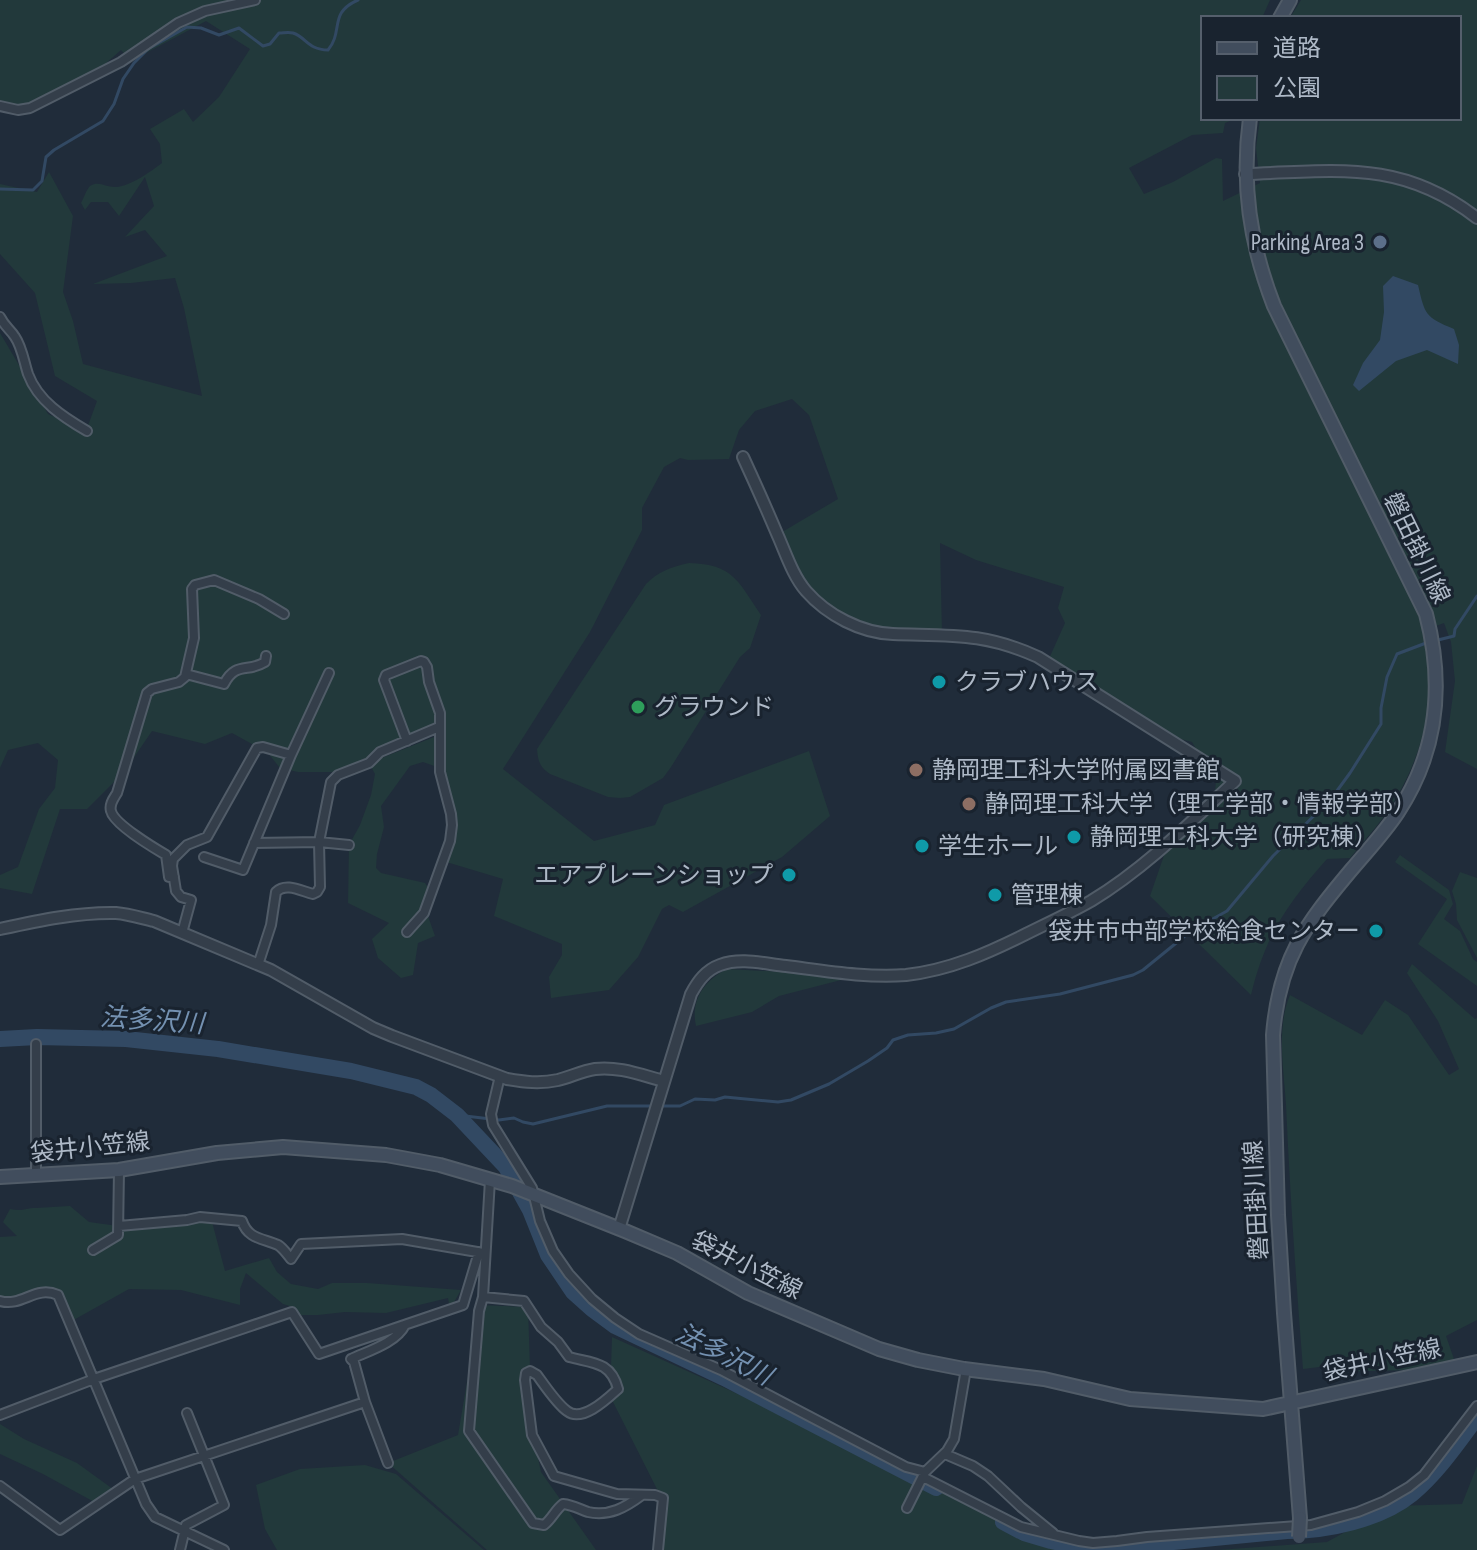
<svg xmlns="http://www.w3.org/2000/svg" width="1477" height="1550" viewBox="0 0 1477 1550" font-family="'Sofia Sans Condensed','Noto Sans JP',sans-serif">
  <rect width="100%" height="100%" fill="#202c3a"/>
  <path fill="#22393b" d="M0,0H1270L1262,18H1203V118H1231L1230,121L1225,123L1223,133L1192,135L1129,168L1144,194L1173,182L1216,158L1222,159L1223,201L1260,183L1256,148L1260,118H1459V18H1290L1301,0H1477V769L1445,752L1455,681L1451,642L1444,623L1425,630C1436,689 1428,741 1399,793C1386,817 1367,837 1350,858L1327,859C1287,904 1265,936 1251,995L1150,896L1169,841L1215,793L1216,779L1206,766L1192,742L1158,733L1047,663L1065,623L1058,608L1064,587L976,560L940,543L942,634L871,631L816,601L777,535L838,499L809,415L792,399L755,411L739,430L729,459L688,460L680,458L664,467L642,508V530L590,632L503,769L594,841L655,825L664,805L809,751L830,816L782,857L683,912L669,905L662,909L638,957L609,990L551,998L549,977L562,955V944L494,916L503,879L443,861L452,825L440,768L423,762L410,766L381,806L384,827L377,854L376,868L381,873L425,883L431,892L428,916L435,936L418,943L413,975L401,978L378,958L372,939L389,923L348,903L349,845L360,825L371,795L375,774L369,763L439,735V727L338,775L333,772H298L280,768L268,753L232,733L205,744L152,731L124,772L87,809H60L32,894L0,888V875L18,867L39,809L55,788L58,760L38,743L8,750L0,768V333L48,414L86,431L97,401L55,376L35,293L0,254V184L37,192L49,172L73,216L63,292L73,321L83,364L202,396L184,308L175,278L131,283L93,284L167,256L145,230L125,237L154,206L145,177L119,216L108,202H91L85,210L81,203C84,198 86,190 90,186C99,180 107,188 116,187C131,186 150,172 162,163L160,144L150,129L184,109L193,122L219,97L250,49L206,21L131,61L121,50L105,64L30,108L0,106Z
    M689,563C733,564 738,581 761,615L750,648L740,657L671,767L663,778L630,797L620,798L608,797L550,774C540,767 538,762 537,749L646,584C659,571 671,567 689,563Z
    M1400,855L1449,890L1453,904L1444,919L1460,931L1473,959L1477,962V986L1418,944L1447,899L1395,862Z
    M1460,872L1477,878V958L1457,920L1456,904L1452,891Z
    M1412,964L1475,1019L1477,1018V1320L1446,1336L1455,1362L1410,1370L1331,1372L1327,1366L1303,1369C1296,1281 1290,1193 1286,1105C1284,1071 1276,1028 1290,995L1362,1035L1385,1000L1408,1015L1449,1075L1459,1069L1438,1021L1407,973Z
    M727,969L805,973L845,979L779,996L752,1012L696,1026C690,1000 705,980 727,969Z
    M70,1206L89,1222L118,1226L211,1218L225,1271L269,1258L277,1272L291,1284L318,1289L332,1283H367L461,1290L450,1309L448,1298L386,1313L345,1312L318,1315H294L300,1311L294,1314L293,1307L283,1304L246,1273L240,1289V1305L181,1290L129,1289L70,1322L58,1295L39,1292L37,1289L17,1302L0,1300V1237L17,1236L3,1222L10,1209C24,1212 24,1208 36,1208C47,1207 58,1207 70,1206Z
    M480,1305L528,1307L532,1430L541,1472L596,1550H487L388,1463L458,1435Z
    M612,1337L866,1452L1021,1527L1103,1548L1160,1550H657L664,1503L610,1396Z
    M0,1424L24,1439L77,1463L117,1492L98,1504L43,1474L0,1454Z
    M365,1465L396,1474L484,1550H277L265,1529L256,1485L300,1469Z
    M1477,1466V1550H1218L1327,1542L1393,1506L1462,1504Z"/>
  <path fill="#324963" d="M1393,276L1418,285C1425,315 1425,317 1454,329L1459,345L1458,364L1427,350L1396,361L1359,391L1353,385L1363,363L1380,340L1384,312L1383,286Z"/>
  <g fill="none" stroke-linecap="round" stroke-linejoin="round">
    <path stroke="#324963" stroke-width="3" d="M0,189L33,190L42,181L46,157L54,150L103,121L114,104L123,79L134,63L148,49L187,27L201,28L219,35L239,28L263,46L270,44L279,33C284,33 288,32 293,33C306,37 308,50 328,50C344,31 328,13 358,0
      M1434,641L1454,636L1455,629L1477,596
      M457,1115L499,1120L514,1118L523,1122L533,1124L607,1106H680L695,1099L715,1100L725,1097L778,1102L791,1100L829,1084L868,1061L887,1048L893,1040L908,1035L936,1033L954,1029L991,1008L1006,1002L1060,994L1133,975L1143,970L1191,931L1227,911L1273,856L1331,799L1350,773L1381,724V708L1387,677L1397,654L1426,643"/>
    <path stroke="#324963" stroke-width="16" d="M0,1039L37,1037L126,1039L218,1049L351,1071L416,1087L431,1095L457,1115L506,1167L530,1210L548,1255L573,1292L592,1309L615,1326L724,1378L936,1488
      M1003,1522L1024,1533L1051,1541L1074,1546L1112,1548L1287,1531C1327,1531 1380,1520 1412,1494C1438,1472 1457,1444 1477,1417"/>
    <defs>
      <path id="minor" d="M0,106L18,110L30,108L121,62L178,23L205,11L255,0
        M0,317C5,327 10,329 15,337C22,347 24,362 28,374C38,401 63,417 87,431
        M186,674L224,684C236,661 248,673 265,662L266,656
        M407,741L384,680L386,675L421,661L424,662L427,667L429,682L440,713V772L451,814L452,825L450,841L424,913L407,932
        M254,843L319,842L349,845
        M204,857L243,870L291,755L329,673
        M174,877H169L166,855C154,848 114,824 111,811C109,804 114,798 117,793L147,693L152,689L179,682L185,677L194,638L192,589L195,585L214,580L259,599L284,614
        M182,933L191,900L181,897L176,891L172,866L173,859L187,845L207,837L257,748L263,747L291,755
        M258,965L271,925L276,892C286,882 301,891 313,894L317,892L320,887L319,842L331,782L338,775L369,763L380,752L439,727
        M36,1044V1175
        M500,1076L491,1114L493,1125L532,1188L540,1221L553,1251L569,1274L592,1299L615,1318L639,1334L721,1370L906,1467L925,1472
        M490,1180L483,1297L479,1311L469,1431L533,1523L544,1525C552,1519 555,1510 563,1504C573,1505 579,1509 588,1512C609,1517 626,1507 642,1495
        M119,1226L187,1220L200,1217L242,1221C248,1239 262,1238 278,1245C283,1248 287,1254 291,1259L301,1244L402,1239L483,1253
        M93,1250L118,1235L119,1170
        M483,1297L524,1301L541,1327L558,1342L569,1357C591,1363 611,1361 618,1389C607,1399 582,1423 567,1411C557,1404 545,1386 537,1375L530,1371L526,1373L525,1380L532,1435L554,1476L617,1494L655,1495L663,1498L658,1550
        M0,1301C23,1307 35,1285 58,1295L146,1504L155,1517L224,1550
        M0,1415L94,1379L292,1312L319,1354L463,1305L479,1252
        M945,1454L973,1466L988,1476L1021,1507L1053,1533
        M388,1463L365,1402L354,1362L351,1359C368,1351 396,1343 405,1325
        M923,1477L1021,1527L1079,1541L1093,1543L1117,1541L1147,1537L1311,1525L1358,1512L1385,1501L1409,1487L1424,1475L1477,1406
        M0,1486L60,1530L135,1479L365,1402
        M907,1508L925,1472L947,1451L954,1439L966,1369
        M180,1550L186,1525L224,1505L187,1413"/>
      <path id="tertiary" d="M1245,174C1336,171 1401,159 1477,218
        M0,929C37,921 78,912 116,913C129,914 141,918 154,921L271,970L373,1028L392,1036L507,1079C524,1082 540,1084 558,1080C570,1077 582,1071 595,1069C618,1066 641,1075 664,1081
        M619,1229L691,994C698,981 706,970 720,965C741,957 765,964 786,966C826,971 866,978 906,975C950,970 988,953 1026,934C1048,923 1070,913 1091,901C1144,869 1190,823 1235,781L1038,657C983,632 950,636 893,634C861,633 827,615 806,591C793,576 786,554 778,536C767,510 755,483 743,457"/>
      <path id="secondary" d="M1280,18L1290,0
        M1250,118C1241,184 1250,244 1274,306L1426,614C1444,683 1438,751 1398,812C1385,832 1368,850 1352,869C1305,925 1279,959 1273,1035L1278,1215L1284,1313L1300,1518
        M0,1177L119,1170L217,1153L283,1147L386,1155L440,1165L512,1186L625,1231L677,1253L748,1293L879,1349L918,1360L964,1369L1044,1379L1130,1399L1263,1409L1477,1362"/>
    </defs>
    <use href="#minor" stroke="#515c68" stroke-width="12"/>
    <use href="#tertiary" stroke="#515c68" stroke-width="14"/>
    <use href="#secondary" stroke="#515c68" stroke-width="16"/>
    <use href="#minor" stroke="#343e4a" stroke-width="8"/>
    <use href="#tertiary" stroke="#343e4a" stroke-width="10"/>
    <use href="#secondary" stroke="#414d5d" stroke-width="12"/>
    <defs>
      <path id="secondary-bridge" d="M1299,1537L1300,1518"/>
    </defs>
    <use href="#secondary-bridge" stroke="#515c68" stroke-width="16" stroke-linecap="butt"/>
    <use href="#secondary-bridge" stroke="#414d5d" stroke-width="12"/>
  </g>
  <circle fill="#5c6f8a" stroke="#19232f" stroke-width="3" cx="1380" cy="242" r="8"/>
  <g fill="#0f9aa8" stroke="#19232f" stroke-width="3">
    <circle cx="939" cy="682" r="8"/>
    <circle cx="1074" cy="837" r="8"/>
    <circle cx="922" cy="846" r="8"/>
    <circle cx="789" cy="875" r="8"/>
    <circle cx="995" cy="895" r="8"/>
    <circle cx="1376" cy="931" r="8"/>
  </g>
  <circle fill="#2e9e5b" stroke="#19232f" stroke-width="3" cx="638" cy="707" r="8"/>
  <g fill="#8d6e63" stroke="#19232f" stroke-width="3">
    <circle cx="916" cy="770" r="8"/>
    <circle cx="969" cy="804" r="8"/>
  </g>
  <g text-anchor="middle" stroke-width="6" stroke-linejoin="round" paint-order="stroke">
    <g font-size="24" fill="#aeb9c7" stroke="#19232f" text-anchor="start">
      <text x="1364" y="250" text-anchor="end">Parking Area 3</text>
      <text x="955" y="690">クラブハウス</text>
      <text x="654" y="715">グラウンド</text>
      <text x="932" y="778">静岡理工科大学附属図書館</text>
      <text x="985" y="812">静岡理工科大学（理工学部・情報学部）</text>
      <text x="1090" y="845">静岡理工科大学（研究棟）</text>
      <text x="938" y="854">学生ホール</text>
      <text x="773" y="883" text-anchor="end">エアプレーンショップ</text>
      <text x="1011" y="903">管理棟</text>
      <text x="1360" y="939" text-anchor="end">袋井市中部学校給食センター</text>
    </g>
    <g font-size="24" fill="#aeb9c7" stroke="#19232f">
      <text transform="translate(1417 548) rotate(64)" y="8">磐田掛川線</text>
      <text transform="translate(90 1147) rotate(-6)" y="8">袋井小笠線</text>
      <text transform="translate(1256 1200) rotate(-93)" y="8">磐田掛川線</text>
      <text transform="translate(747 1265) rotate(27)" y="8">袋井小笠線</text>
      <text transform="translate(1382 1360) rotate(-12)" y="8">袋井小笠線</text>
    </g>
    <g font-size="26" font-style="italic" fill="#7491b1" stroke="#19232f">
      <text transform="translate(152 1020) rotate(4)" y="9">法多沢川</text>
      <text transform="translate(724 1354) rotate(27)" y="9">法多沢川</text>
    </g>
  </g>
  <rect x="1201" y="16" width="260" height="104" fill="#19232f" stroke="#555f6c" stroke-width="2"/>
  <rect x="1217" y="42" width="40" height="12" fill="#414d5d" stroke="#555f6c" stroke-width="2"/>
  <text x="1273" y="56" font-size="24" fill="#aeb9c7">道路</text>
  <rect x="1217" y="76" width="40" height="24" fill="#22393b" stroke="#555f6c" stroke-width="2"/>
  <text x="1273" y="96" font-size="24" fill="#aeb9c7">公園</text>
</svg>
